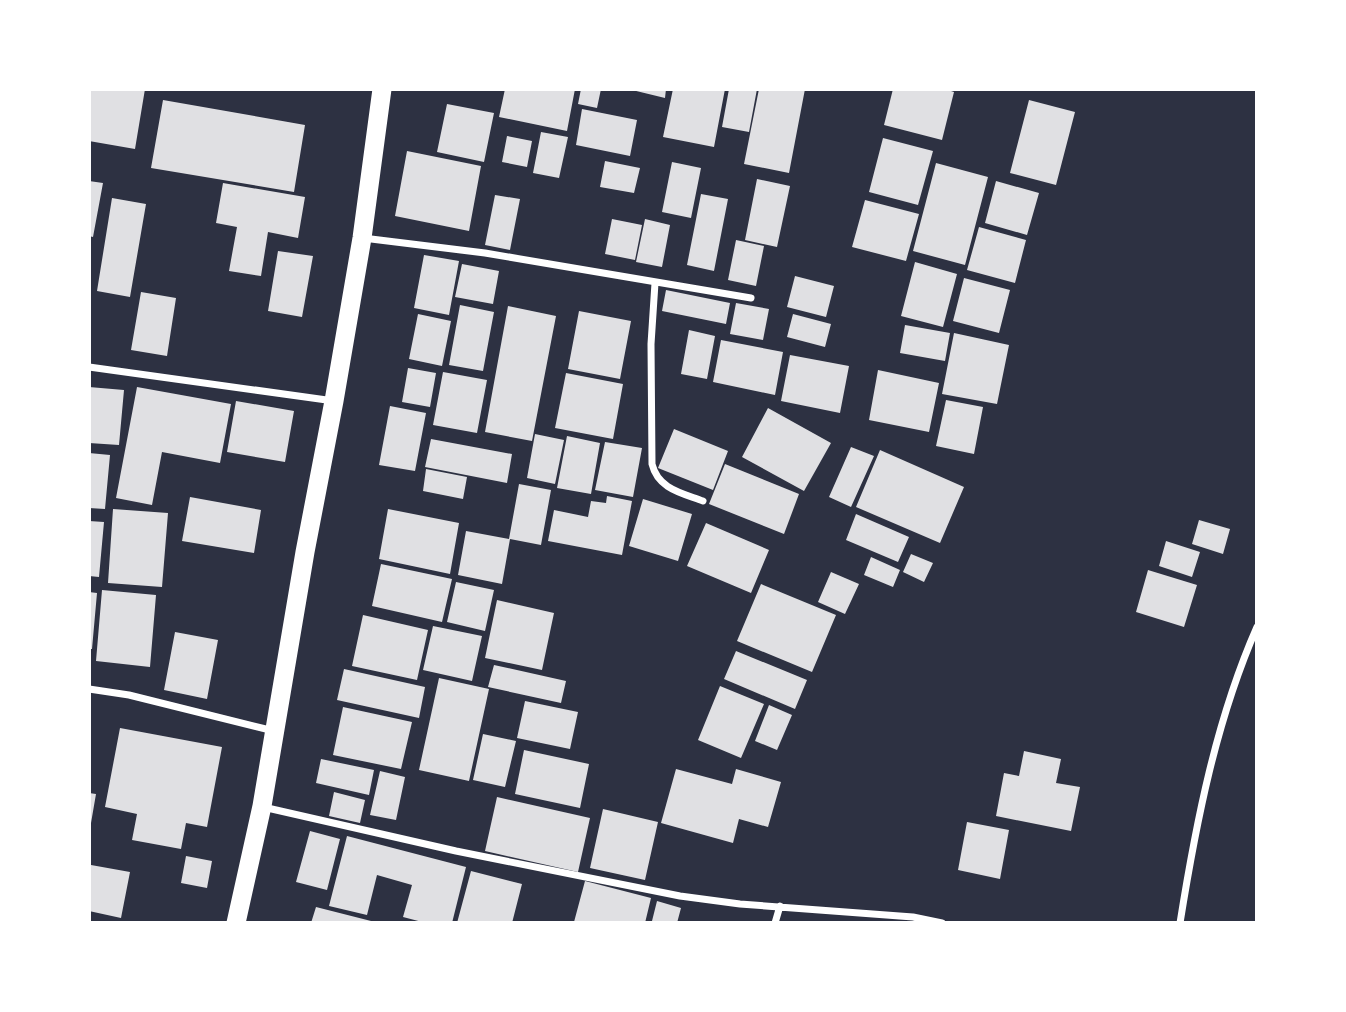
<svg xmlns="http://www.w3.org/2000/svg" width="1346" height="1012" viewBox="0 0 1346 1012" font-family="Lato,sans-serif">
  <rect width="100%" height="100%" fill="#2d3142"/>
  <path fill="#e0e0e3" d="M90,89H145L135,149L89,141Z
    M505,89H575L567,131L499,117Z
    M581,89H601L597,108L578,104Z
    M628,89H666L665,98Z
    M673,89H725L714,147L663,137Z
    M729,89H757L749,132L722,127Z
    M759,89H805L789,173L744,164Z
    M893,89H945L954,92L942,140L884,125Z
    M163,100L305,125L294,192L151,168Z
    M1029,100L1075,112L1056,185L1010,173Z
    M447,104L494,113L484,162L437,152Z
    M582,109L637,120L630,156L576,145Z
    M541,132L568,137L559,178L533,173Z
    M507,136L532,141L527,167L502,162Z
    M883,138L933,151L918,205L869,192Z
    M407,151L481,166L469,231L395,216Z
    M605,161L640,168L634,193L600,187Z
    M672,162L701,168L691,218L662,212Z
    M936,163L988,177L965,265L913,251Z
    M757,179L790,186L777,247L745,240Z
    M89,181L103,183L93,237L89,236Z
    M996,181L1039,193L1027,235L985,223Z
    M223,183L305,197L298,238L268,232L261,276L229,271L237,227L216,223Z
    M701,194L728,199L714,271L687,265Z
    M495,195L520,199L510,250L485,245Z
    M112,198L146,204L130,297L97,291Z
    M865,200L919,214L906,261L852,247Z
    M612,219L642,225L635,260L605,254Z
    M645,219L670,225L662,267L636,262Z
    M979,227L1026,240L1015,283L967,270Z
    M736,240L764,246L756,286L728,280Z
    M278,251L313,256L302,317L268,311Z
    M424,255L459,261L449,315L414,308Z
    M915,262L957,274L943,327L901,316Z
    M462,264L499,271L493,304L455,297Z
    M795,276L834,286L826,317L787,307Z
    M964,278L1010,290L999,333L953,321Z
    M666,290L730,303L726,324L662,311Z
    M141,292L176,298L167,356L131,350Z
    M736,303L769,309L763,340L730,334Z
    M460,305L494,312L483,371L449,365Z
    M508,306L556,316L532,441L485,432Z
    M579,311L631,321L620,379L568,369Z
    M418,314L451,321L442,366L409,359Z
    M793,314L831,324L825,347L787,337Z
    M905,325L950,333L945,361L900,353Z
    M689,330L715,336L707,379L681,374Z
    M954,333L1009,345L997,404L942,394Z
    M721,340L783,352L775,395L713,382Z
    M790,355L849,366L840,413L781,401Z
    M408,368L436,373L430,407L402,402Z
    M878,370L939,383L929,432L869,420Z
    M443,372L487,380L477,433L433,425Z
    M566,373L623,384L613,439L555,428Z
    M89,387L124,390L119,445L89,443Z
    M137,387L231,404L220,463L162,452L152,505L116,498Z
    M946,400L983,407L974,454L936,446Z
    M236,401L294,411L285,462L227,452Z
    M390,406L426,413L415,471L379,465Z
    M768,408L831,443L804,491L742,457Z
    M674,429L728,451L713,490L658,468Z
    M535,434L564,440L555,484L527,478Z
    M567,436L600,443L591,494L557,488Z
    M431,439L512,454L507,483L425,467Z
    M605,442L642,448L633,497L595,490Z
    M851,447L874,456L851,507L829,497Z
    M880,450L964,487L940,543L856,507Z
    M89,453L110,455L105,509L89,508Z
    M725,464L799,494L784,534L709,504Z
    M426,469L467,477L463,499L423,491Z
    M519,484L551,490L541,545L510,539L502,584L458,575L466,531L509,539Z
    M607,496L632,501L622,555L548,541L554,510L588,517L591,501L606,503Z
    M190,497L261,510L254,553L182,541Z
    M643,499L692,514L678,561L629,546Z
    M113,509L168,513L162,587L108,583Z
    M388,509L459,523L450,574L379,559Z
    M856,514L909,537L898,562L846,540Z
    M1199,520L1230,529L1223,554L1192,544Z
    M89,521L104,522L99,577L89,576Z
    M706,523L769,550L751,593L687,566Z
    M1166,541L1200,552L1192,577L1159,566Z
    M911,554L933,563L924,582L903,572Z
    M871,557L900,570L893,587L864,575Z
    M381,564L452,579L442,622L372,606Z
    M1148,570L1197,585L1184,627L1136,612Z
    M831,572L859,584L845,614L818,602Z
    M456,582L494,590L485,631L447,622Z
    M761,584L836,615L812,672L737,641Z
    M102,590L156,595L150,667L96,661Z
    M89,592L97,593L92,649H89Z
    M497,600L554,613L542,670L485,658Z
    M363,615L428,630L417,680L352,666Z
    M433,626L482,636L472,681L423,670Z
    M175,632L218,640L207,699L164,690Z
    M736,651L807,680L795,709L724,679Z
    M494,665L566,681L561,703L488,687Z
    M344,669L425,687L419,718L337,700Z
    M439,678L489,689L469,781L419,770Z
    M720,686L764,704L741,758L698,740Z
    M525,701L578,712L570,749L517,738Z
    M769,705L792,715L777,750L755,741Z
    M343,707L412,722L401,769L333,755Z
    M120,728L222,747L207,827L186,823L181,849L132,840L137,814L105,807Z
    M483,734L516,741L505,787L473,780Z
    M524,750L589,764L580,808L515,794Z
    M1024,751L1061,759L1056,783L1080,787L1071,831L996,816L1004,773L1019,776Z
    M321,759L374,770L369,795L316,783Z
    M676,769L732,784L736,769L781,782L768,827L739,819L733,843L661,823Z
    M380,771L405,777L396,820L370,815Z
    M334,792L365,800L360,823L329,816Z
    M89,793L96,794L91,823H89Z
    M497,797L590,818L578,872L485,851Z
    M603,809L658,822L645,880L590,868Z
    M967,822L1009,830L1000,879L958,870Z
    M310,831L340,839L327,890L296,882Z
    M347,836L466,867L452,923H426L403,917L412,885L377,875L367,915L329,906Z
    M186,856L212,861L207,888L181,883Z
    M91,865L130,872L121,918L89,911Z
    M471,871L522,884L512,923H457Z
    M585,881L651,898L645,923L574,922Z
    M657,901L681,908L677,923L652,921Z
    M316,907L375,922V923H311Z"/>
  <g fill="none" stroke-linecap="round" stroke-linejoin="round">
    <path stroke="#fff" stroke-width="7" d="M363,238L485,253L751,298
      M655,283L651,344L652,464C658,489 682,493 703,501
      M89,367L334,401
      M89,689L129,695L274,731
      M263,807L456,851L680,896L740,904L913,917L942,923
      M775,923L780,906
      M1180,923C1196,823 1216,720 1257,627"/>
    <path stroke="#fff" stroke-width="19" d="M236,923L262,806L305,552L334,401L362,238L382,89"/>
  </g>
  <rect width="1346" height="1012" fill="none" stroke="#ffffff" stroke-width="182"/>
</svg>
